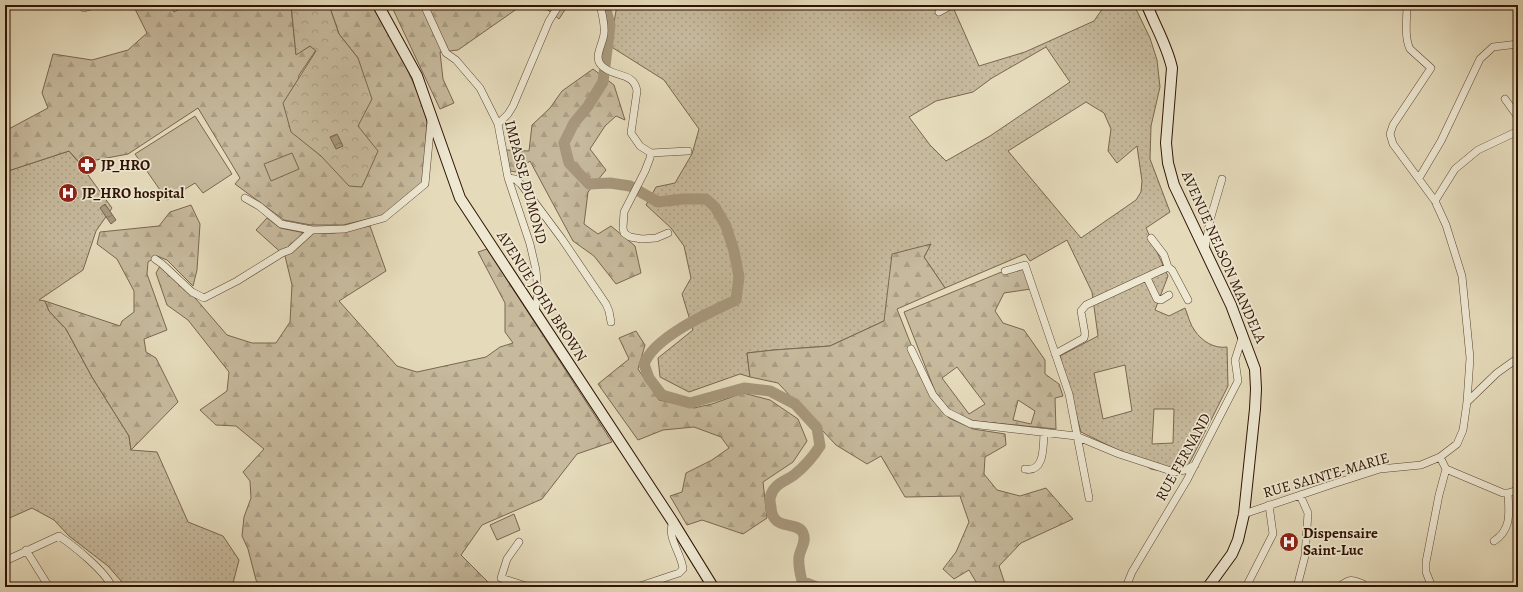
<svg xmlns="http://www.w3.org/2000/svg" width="1523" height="592" viewBox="0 0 1523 592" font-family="Alegreya,serif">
  <defs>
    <pattern id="grass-dots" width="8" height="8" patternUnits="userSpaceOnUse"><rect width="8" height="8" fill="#c6b99c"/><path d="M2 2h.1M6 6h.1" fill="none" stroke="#aa9e85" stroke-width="1.8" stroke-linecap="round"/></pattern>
    <pattern id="forest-firs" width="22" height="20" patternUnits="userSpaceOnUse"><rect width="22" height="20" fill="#c6b99c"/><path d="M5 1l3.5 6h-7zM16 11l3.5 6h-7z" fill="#aa9e85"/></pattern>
    <pattern id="park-crowns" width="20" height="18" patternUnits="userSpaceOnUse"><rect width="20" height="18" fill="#c6b99c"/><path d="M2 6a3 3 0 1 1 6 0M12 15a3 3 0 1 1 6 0" fill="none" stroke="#aa9e85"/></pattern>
    <pattern id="water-waves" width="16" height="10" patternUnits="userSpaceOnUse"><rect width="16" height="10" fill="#a7977c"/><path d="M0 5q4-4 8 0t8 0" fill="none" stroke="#887a63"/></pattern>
  </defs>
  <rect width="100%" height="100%" fill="#e5dbbb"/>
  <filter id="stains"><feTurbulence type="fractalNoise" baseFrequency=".005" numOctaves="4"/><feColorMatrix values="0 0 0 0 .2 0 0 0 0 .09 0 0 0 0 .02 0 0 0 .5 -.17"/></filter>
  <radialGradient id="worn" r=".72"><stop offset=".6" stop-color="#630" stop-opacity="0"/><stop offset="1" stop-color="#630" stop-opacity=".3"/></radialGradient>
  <path fill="url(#grass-dots)" stroke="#7a6650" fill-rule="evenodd" d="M617,5H952L979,66L1025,52L1094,21L1105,5H1134L1150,38L1157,60L1160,87L1151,126L1150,159L1170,212L1146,228L1168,276L1155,310L1169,316L1185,308C1188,315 1190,325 1195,331C1202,341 1214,349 1227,347L1228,386L1188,466L1172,473L1151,469L1130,456L1081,432L1060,356L1098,336L1092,292L1067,240L1030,261L1025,254L945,288L924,257L930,245L884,321L830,346L774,350L747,353L750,377L740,374L689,392L660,377L658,358L693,330L682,294L691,278L684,246L671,228L646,205L656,187L675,183L692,154L699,129L664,80L610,46ZM1046,47L1070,82L990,136L946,161L930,145L909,117L936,101L973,92L992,78ZM1086,102L1104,113L1111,129L1108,151L1117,163L1137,146L1142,181L1141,192L1136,200L1081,238L1008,151ZM1125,365L1132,411L1103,419L1094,373ZM1154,409H1174L1173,443L1152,444Z
    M69,151L80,164L112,208L96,231L83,270L39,300L45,301L49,311L66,329L92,377L129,436L131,450L157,452L188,522L223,536L239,560L232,587H124L122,582L108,566L69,536L54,520L32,508L5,520V172Z"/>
  <path fill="url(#forest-firs)" stroke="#7a6650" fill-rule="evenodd" d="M133,5H170L174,12L186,5H291L296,54L310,46L316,50L299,75L291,131L321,156L358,127V58L339,34L329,5H374L397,46L427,114L424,184L381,216L343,225H311L284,220L235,184L240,178L198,108L128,154L80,163L69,151L5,172V131L48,108L42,93L53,54L92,60L128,50L147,33Z
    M391,5H568L559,19L548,10L521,6L458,50L440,52L443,79L454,103L440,109Z
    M593,69L614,85L625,120L616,116L605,126L590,149L606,170L588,192L584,224L598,234L611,226L635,246L641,273L616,284L594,256L573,241L530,161L516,172L510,171L506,150L529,151L532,125L550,108L562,91Z
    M191,205L200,224L197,270L193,286L167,260L157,256L148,262L147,274L167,330L144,339L146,352L156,358L178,402L131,450L129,436L92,377L66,329L49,311L45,301L120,326L122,321L134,312V291L117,259L97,244L100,232L159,226L170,212Z
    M267,218L280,228L305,233H334L370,226L386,271L339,301L397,366L417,372L486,357L500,347L513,343L505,332V303L478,252L487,249L612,442L577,454L542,499L482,525L461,555L493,587H260L256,580L248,549L242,536L244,517L251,498L250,481L243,472L264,449L236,426L216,425L200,410L227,391L229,372L188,320L167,305L156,273L160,266L196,299L227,335L252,343H276L290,322L292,285L285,256L256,230Z
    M931,244L924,257L945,288L897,309L932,398L949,418L973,429L1005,434L1006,445L985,457L984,474L997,490L1020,496L1046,488L1073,519L1021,543L999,566L1006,587H979L969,570L954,579L943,569L956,552L969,522L960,496L905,497L881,456L867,464L836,445L778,383L750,377L747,353L774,350L830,346L884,321L892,254Z
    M1021,264L1031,289L1004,293L995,311L1003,323L1024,330L1045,360V374L1059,384L1063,396L1055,398L1056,429L974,421L951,411L936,394L904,312ZM957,367L985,404L969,414L942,378ZM1018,400L1035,411L1031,424L1013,420Z
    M636,331L645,345L638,369L659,400L694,408L712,404L743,393L770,400L798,419L807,441L793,462L763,482L767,518L743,534L702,520L687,525L670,496L682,492L686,473L712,460L729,448L721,437L694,427L663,430L638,440L598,384L629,359L619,338Z"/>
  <path fill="url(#park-crowns)" stroke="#7a6650" d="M291,5H329L339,34L358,58L372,99L358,126L378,151L362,187L349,186L321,156L291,132L283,103L316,51L310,46L296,55Z"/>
  <path fill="#c6b99c" stroke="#7a6650" d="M195,116L232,174L203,193L195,183L167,200L135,154Z
    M292,153L299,169L271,181L264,164Z
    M514,514L520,530L497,540L490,525Z"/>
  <path fill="url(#water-waves)" stroke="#77624c" d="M337,134L343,146L336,149L330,137Z
    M105,204L116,220L111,224L100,208Z"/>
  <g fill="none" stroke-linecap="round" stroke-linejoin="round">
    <path stroke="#a7977c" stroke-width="11" d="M605,5L610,25L603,82L588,106L574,123L564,143L569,163L589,184L610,183L630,186L658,202L683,199H706L715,207L726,226L734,251L739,277L736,300C709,313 655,336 644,364L649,378L662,395L690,403L744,388L770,391L795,404L817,428L820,446C813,457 804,467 794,475C784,482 773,484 770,498C770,500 770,504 771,507C772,532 797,520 803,533C807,542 800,549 799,557C798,566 800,573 802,581L817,587"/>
    <defs>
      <path id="street" d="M83,5L84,8L94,5
        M424,5L446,53L456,60L480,88L498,124L508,178L530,244L536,270L538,294L535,312
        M600,5C602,13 605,24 604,33C604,42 593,57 601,65C612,78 634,71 637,91L631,133L640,146L651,153L688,151
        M939,12L952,5
        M1505,99L1518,117
        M498,124L508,114L513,106L549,21L559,5
        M651,153L650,158L645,171L624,212L623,228L624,233L630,237L642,239L656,238L668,233
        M508,178L515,179L521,184L562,239L606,304L609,311L611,322
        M1419,178L1441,141L1480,59L1493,47L1518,44
        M245,198L259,206L281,224L312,230L345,229L384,218L425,184L431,121
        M1435,201L1455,169L1478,150L1518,131
        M1151,238L1164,255L1168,267
        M1205,249L1210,220L1222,179
        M155,259L162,264L192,292L204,298L237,281L282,253L290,250L312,230
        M1005,271L1025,265L1069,394L1089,498
        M1147,278L1157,299L1161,300L1169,295
        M911,349L933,395L947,412L971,424L1076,436L1119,454L1174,472L1185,470L1195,465
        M1055,354L1084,338L1085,334L1081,311L1086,305L1168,267L1172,270L1188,300
        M1467,402L1497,373L1518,358
        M1440,457L1446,469L1503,493H1508L1518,490
        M1025,469C1045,473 1043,446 1044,433
        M1244,514L1333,484L1380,469L1421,465L1440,457L1457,444L1463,430L1467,402L1470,358L1462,276L1446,225L1435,201L1393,144L1390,134L1393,125L1431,68L1410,49C1404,37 1407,19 1407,5
        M1494,541C1512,529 1509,513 1508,493
        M519,542L507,559L501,578L529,587
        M26,550L49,587
        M5,561L59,536C74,546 105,571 112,587
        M637,587L679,573L683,569C682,554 666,537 673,522
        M1126,587L1132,572L1187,480L1238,381L1235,360L1243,335
        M1246,587L1273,534L1269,505
        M1297,587L1305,556L1308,513L1300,495
        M1338,587C1349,580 1350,578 1363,584L1364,587
        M1432,587L1426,572V562L1439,495L1446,469"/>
      <path id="secondary" d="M378,5L417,76L460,198L673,522L713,587
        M1147,5C1155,26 1167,45 1172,68L1166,143L1168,163L1174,185L1231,305L1255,369L1256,389L1255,409L1244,514L1238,540L1232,554L1208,587"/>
    </defs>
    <use href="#street" stroke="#5c4531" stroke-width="8"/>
    <use href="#secondary" stroke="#2f1303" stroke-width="12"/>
    <use href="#street" stroke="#eee8d3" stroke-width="7"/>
    <use href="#secondary" stroke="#eee8d3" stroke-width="10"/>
  </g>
  <defs>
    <symbol id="pharmacy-disc" viewBox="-11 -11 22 22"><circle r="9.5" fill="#8f2418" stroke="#eee8d3"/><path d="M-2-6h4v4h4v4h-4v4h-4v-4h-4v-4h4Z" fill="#fff"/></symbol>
    <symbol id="hospital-disc" viewBox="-11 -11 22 22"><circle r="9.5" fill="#8f2418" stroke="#eee8d3"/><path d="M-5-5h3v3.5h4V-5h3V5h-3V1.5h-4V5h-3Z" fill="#fff"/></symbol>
  </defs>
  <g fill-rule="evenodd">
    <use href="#pharmacy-disc" x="76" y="154" width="22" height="22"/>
    <use href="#hospital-disc" x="57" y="182" width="22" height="22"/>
    <use href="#hospital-disc" x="1278" y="531" width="22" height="22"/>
  </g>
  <g text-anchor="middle" stroke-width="3.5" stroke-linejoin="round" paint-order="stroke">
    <g font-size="15" font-weight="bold" fill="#2f1303" stroke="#eee8d3" text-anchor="start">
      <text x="101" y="170">JP_HRO</text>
      <text x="82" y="198">JP_HRO hospital</text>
      <text x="1303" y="538">Dispensaire<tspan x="1303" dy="17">Saint-Luc</tspan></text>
    </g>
    <g font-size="15" fill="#2f1303" stroke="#eee8d3">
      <text transform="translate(526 182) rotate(75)" y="5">IMPASSE DUMOND</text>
      <text transform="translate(1224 257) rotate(66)" y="5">AVENUE NELSON MANDELA</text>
      <text transform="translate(542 296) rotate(57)" y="5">AVENUE JOHN BROWN</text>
      <text transform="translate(1183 457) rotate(-61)" y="5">RUE FERNAND</text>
      <text transform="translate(1326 475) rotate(-16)" y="5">RUE SAINTE-MARIE</text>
    </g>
  </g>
  <rect width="1523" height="592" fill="none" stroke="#e5dbbb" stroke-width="20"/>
  <rect x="6" y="6" width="1511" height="580" fill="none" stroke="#2f1303" stroke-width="2"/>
  <rect x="10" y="10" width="1503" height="572" fill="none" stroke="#2f1303"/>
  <rect width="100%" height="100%" filter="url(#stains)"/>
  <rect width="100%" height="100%" fill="url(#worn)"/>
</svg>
